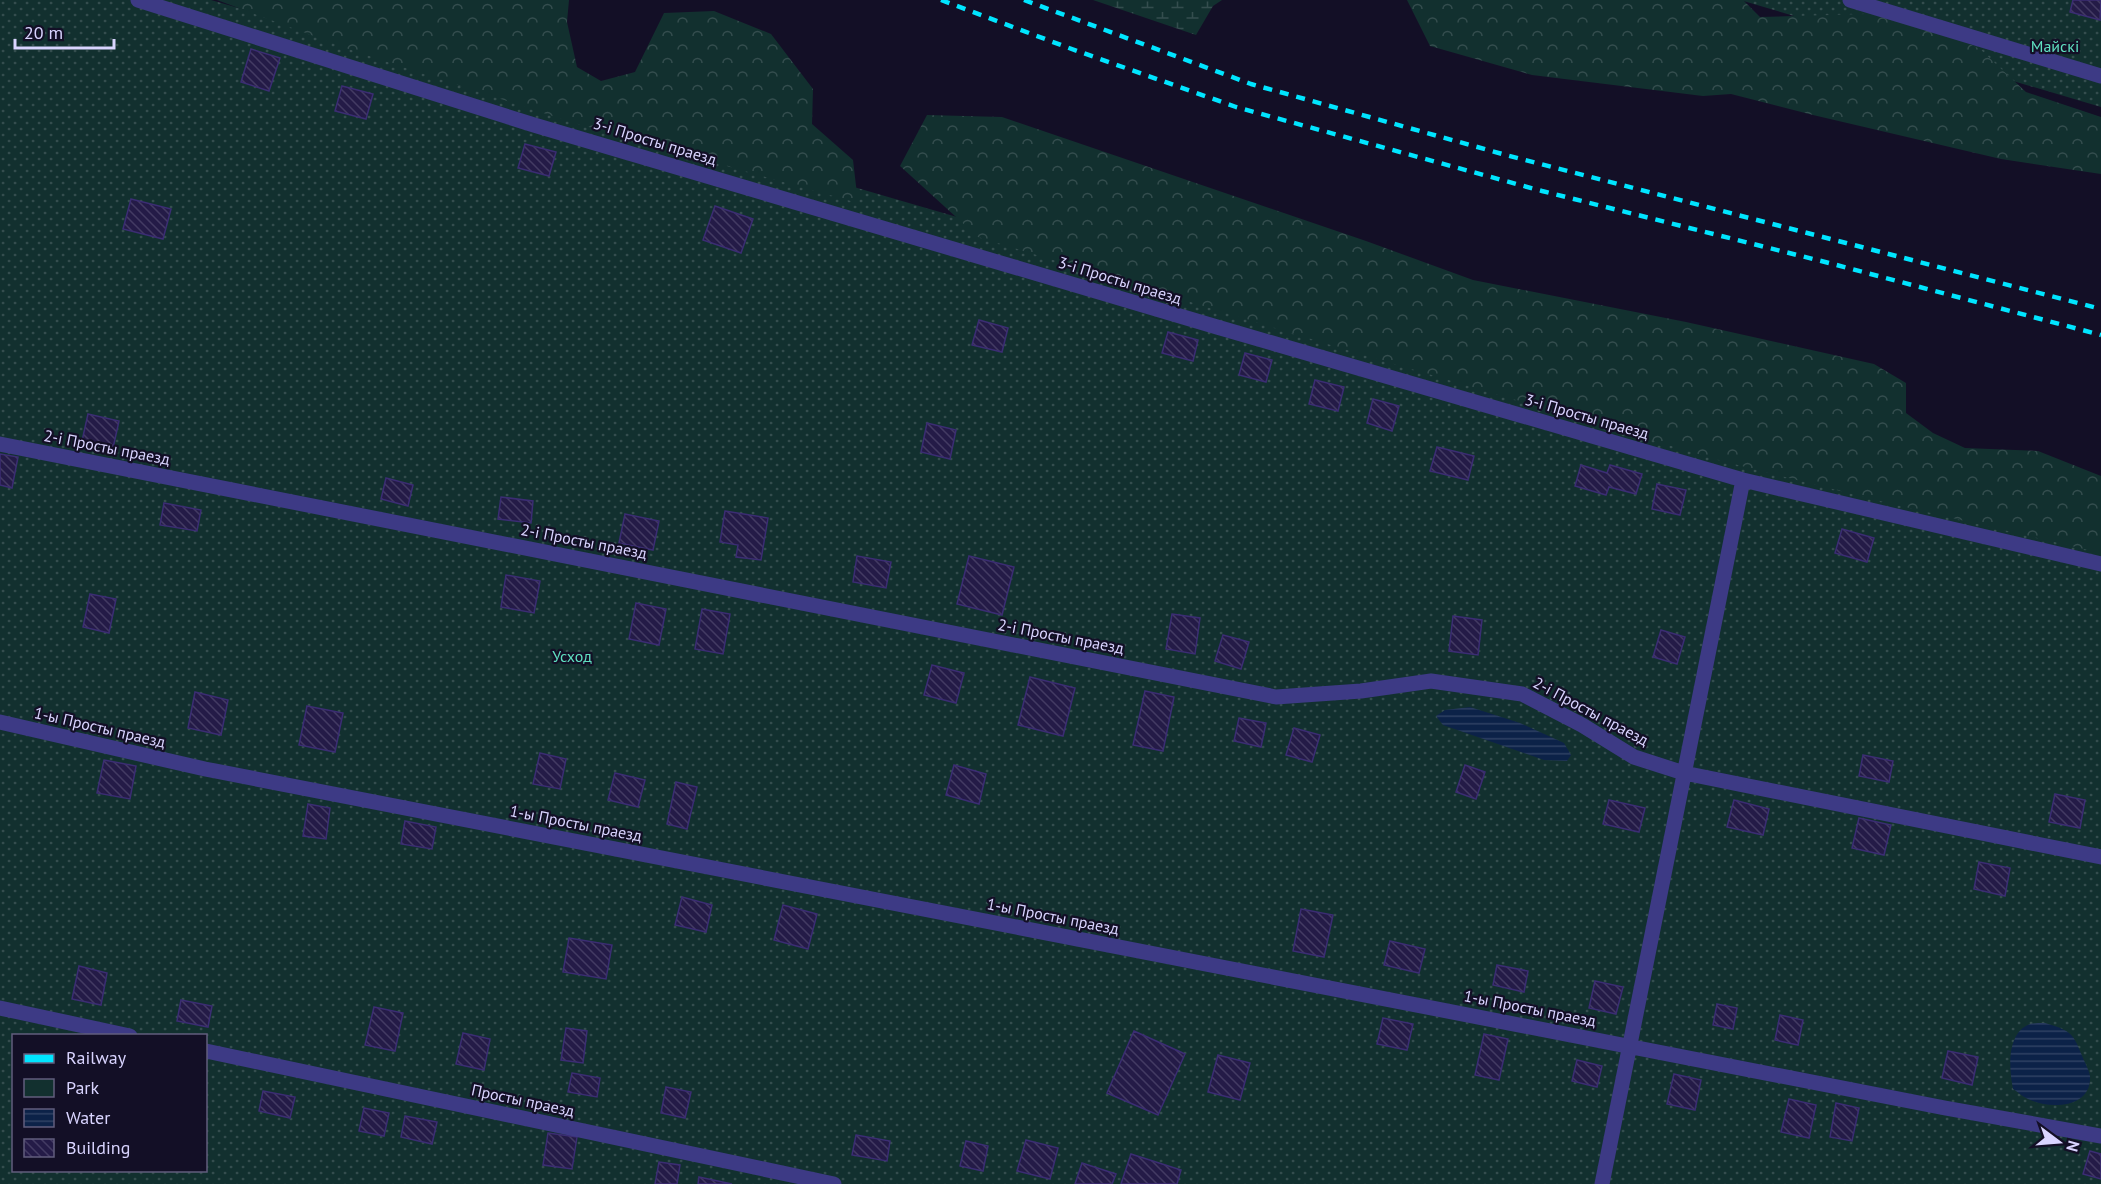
<svg xmlns="http://www.w3.org/2000/svg" width="2101" height="1184" viewBox="0 0 2101 1184" font-family="'PT Sans',sans-serif">
  <defs>
    <pattern id="green-dots" width="8" height="8" patternUnits="userSpaceOnUse" patternTransform="scale(1.5)"><rect width="8" height="8" fill="#12302f"/><path d="M2 2h.1M6 6h.1" fill="none" stroke="#344d4e" stroke-width="1.8" stroke-linecap="round"/></pattern>
    <pattern id="forest-crowns" width="20" height="18" patternUnits="userSpaceOnUse" patternTransform="scale(1.5)"><rect width="20" height="18" fill="#12302f"/><path d="M2 6a3 3 0 1 1 6 0M12 15a3 3 0 1 1 6 0" fill="none" stroke="#344d4e"/></pattern>
    <pattern id="wetland-marsh" width="20" height="14" patternUnits="userSpaceOnUse" patternTransform="scale(1.5)"><rect width="20" height="14" fill="#12302f"/><path d="M1 5h8M5 5V1M11 12h8M15 12V8" fill="none" stroke="#344d4e"/></pattern>
    <pattern id="water-rules" width="6" height="5" patternUnits="userSpaceOnUse" patternTransform="scale(1.5)"><rect width="6" height="5" fill="#0c2248"/><path d="M0 2.5h6" fill="none" stroke="#2f4163"/></pattern>
    <pattern id="building-back-hatch" width="6" height="6" patternUnits="userSpaceOnUse" patternTransform="scale(1.5)"><rect width="6" height="6" fill="#241b47"/><path d="M-1 5l2 2M0 0l6 6M5-1l2 2" fill="none" stroke="#433b63"/></pattern>
  </defs>
  <rect width="100%" height="100%" fill="#130f26"/>
  <path fill="url(#green-dots)" fill-rule="evenodd" d="M0,0H211L1239,299L2101,503V1184H0ZM14,1036H206V1170H14Z
    M1740,0H2101V107Z"/>
  <path fill="url(#forest-crowns)" d="M217,0H569L567,22L577,67L601,81L635,72L664,13L714,11L771,34L813,89L812,124L853,160L858,203L571,122L354,51Z
    M1407,0H1743L1760,17L1900,13L1980,49L2026,92L2101,117V174L2001,159L1813,115L1731,94L1703,96L1532,75L1430,46Z
    M927,115L1002,117L1366,241L1473,280L1686,322L1874,364L1906,383V413L1933,433L1965,448L2038,451L2101,476V553L1884,502L1722,461L1347,350L978,237L900,166Z"/>
  <path fill="url(#wetland-marsh)" d="M1093,0H1222L1213,6L1196,35Z"/>
  <path fill="url(#water-rules)" d="M1470,707L1520,723L1564,743L1571,755L1567,761L1544,760L1443,725L1436,716L1445,710Z
    M2045,1023C2072,1031 2073,1033 2083,1058C2085,1063 2089,1070 2090,1076C2092,1108 2050,1110 2028,1099C2023,1097 2018,1092 2013,1089C2009,1069 2006,1033 2030,1024C2034,1023 2040,1023 2045,1023Z"/>
  <path fill="url(#building-back-hatch)" stroke="#3b2d73" stroke-width="1.5" d="M2073,0H2101L2100,20L2070,12Z
    M251,49L280,58L269,91L241,82Z
    M342,86L373,94L366,119L335,111Z
    M525,144L556,152L549,176L518,168Z
    M131,199L171,209L163,239L123,229Z
    M715,206L753,219L741,253L703,240Z
    M979,320L1008,328L1002,352L972,345Z
    M1168,332L1198,340L1193,361L1162,353Z
    M1245,353L1272,360L1266,382L1239,375Z
    M1315,380L1344,387L1338,411L1309,404Z
    M1373,399L1399,406L1392,431L1367,423Z
    M88,414L119,421L113,448L82,441Z
    M927,423L956,430L950,459L921,452Z
    M1437,447L1474,456L1468,480L1430,471Z
    M0,454L18,457L12,488L0,485Z
    M1581,465L1607,473L1610,465L1642,474L1636,494L1609,487L1606,495L1575,486Z
    M386,478L413,485L408,506L381,499Z
    M1657,484L1686,490L1680,515L1652,509Z
    M501,497L533,501L531,523L498,519Z
    M164,503L201,510L197,531L160,525Z
    M725,511L768,518L761,560L736,557L738,545L720,542Z
    M625,514L659,521L653,550L619,543Z
    M1842,529L1874,538L1867,562L1835,553Z
    M857,556L891,562L886,588L853,582Z
    M969,556L1014,567L1002,615L957,604Z
    M506,575L540,581L534,613L501,607Z
    M90,594L116,599L109,633L83,627Z
    M636,603L666,609L659,645L629,639Z
    M702,609L730,614L723,654L695,649Z
    M1172,614L1200,618L1195,654L1166,649Z
    M1453,616L1482,620L1478,655L1449,651Z
    M1661,630L1685,637L1677,664L1653,657Z
    M1223,635L1249,642L1241,669L1215,661Z
    M932,665L964,673L956,703L924,695Z
    M1030,677L1075,688L1063,736L1018,725Z
    M1145,691L1174,697L1163,751L1133,745Z
    M195,692L228,700L221,735L188,728Z
    M307,706L343,713L335,752L299,745Z
    M1239,718L1266,723L1261,747L1234,741Z
    M1294,728L1320,735L1312,762L1286,755Z
    M540,753L566,759L560,789L533,784Z
    M1863,755L1893,761L1889,782L1859,776Z
    M104,760L136,766L130,799L97,793Z
    M954,765L986,774L979,804L946,795Z
    M1465,765L1485,772L1476,799L1456,792Z
    M615,773L645,780L638,807L608,800Z
    M676,782L697,787L687,829L667,824Z
    M2055,794L2085,800L2080,828L2049,822Z
    M1609,800L1645,808L1639,832L1603,824Z
    M1734,800L1769,809L1763,835L1727,827Z
    M308,804L330,808L326,839L303,836Z
    M1859,818L1891,825L1884,855L1852,848Z
    M405,821L436,827L432,849L401,844Z
    M1979,862L2010,868L2005,896L1974,889Z
    M682,897L712,905L706,932L675,925Z
    M783,905L817,914L808,949L774,940Z
    M1301,909L1333,915L1324,957L1293,951Z
    M569,938L612,945L606,979L563,972Z
    M1390,941L1425,949L1419,973L1384,965Z
    M1497,965L1528,971L1524,992L1493,985Z
    M79,966L107,973L101,1005L72,999Z
    M1595,981L1623,987L1616,1014L1589,1008Z
    M181,1000L212,1006L208,1027L177,1021Z
    M1717,1004L1737,1008L1733,1029L1713,1025Z
    M374,1007L403,1013L395,1051L365,1045Z
    M1780,1015L1803,1020L1798,1045L1775,1040Z
    M1383,1018L1413,1024L1407,1050L1377,1044Z
    M566,1028L587,1031L583,1063L561,1060Z
    M1134,1031L1185,1054L1158,1115L1107,1093Z
    M463,1033L490,1039L484,1070L456,1064Z
    M1484,1034L1508,1039L1499,1080L1475,1075Z
    M1948,1051L1978,1057L1972,1085L1942,1078Z
    M1218,1055L1250,1063L1240,1100L1208,1092Z
    M1577,1060L1602,1066L1597,1087L1572,1081Z
    M572,1073L600,1078L597,1097L568,1092Z
    M1674,1074L1701,1080L1695,1110L1667,1104Z
    M666,1087L691,1092L685,1118L661,1113Z
    M263,1091L295,1097L290,1118L259,1111Z
    M1789,1099L1816,1105L1809,1138L1781,1132Z
    M1836,1103L1859,1108L1852,1141L1830,1137Z
    M364,1108L389,1113L384,1136L359,1131Z
    M405,1116L437,1122L432,1144L401,1137Z
    M548,1133L577,1137L572,1169L543,1165Z
    M856,1135L890,1141L887,1161L852,1155Z
    M1026,1140L1058,1148L1050,1179L1017,1171Z
    M966,1141L988,1146L983,1171L960,1166Z
    M2090,1151L2101,1154V1179L2083,1174Z
    M1131,1154L1181,1170L1177,1184H1121Z
    M659,1162L680,1165L677,1184H655Z
    M1082,1163L1116,1174L1112,1184H1075Z
    M699,1177L732,1184H698Z"/>
  <g fill="none" stroke-linecap="round" stroke-linejoin="round">
    <path stroke="#3d3a85" stroke-width="15" d="M138,0L534,125L1217,327L1743,480L2101,564
      M1850,0L2101,76
      M0,444L1276,697L1361,691L1431,681L1522,694L1582,725L1634,757L1684,773L2101,857
      M0,722L205,769L1945,1108L2101,1136
      M0,1008L130,1036
      M206,1051L834,1184
      M1602,1184L1743,480"/>
    <path stroke="#00e5ff" stroke-width="4.5" stroke-dasharray="9 8" stroke-linecap="butt" d="M941,0L1069,48L1236,107L1542,191L1829,263L2101,335
      M1024,0L1251,84L1506,155L2101,309"/>
  </g>
  <g text-anchor="middle" stroke-width="4.5" stroke-linejoin="round" paint-order="stroke">
    <g font-size="16" fill="#5fe0c0" stroke="#130f26">
      <text x="2055" y="52">Майскі</text>
      <text x="572" y="662">Усход</text>
    </g>
    <g font-size="16" fill="#d9d4ff" stroke="#130f26">
      <text transform="translate(655 141) rotate(17)" y="6">3-і Просты праезд</text>
      <text transform="translate(1120 280) rotate(17)" y="6">3-і Просты праезд</text>
      <text transform="translate(1587 416) rotate(16)" y="6">3-і Просты праезд</text>
      <text transform="translate(107 447) rotate(11)" y="6">2-і Просты праезд</text>
      <text transform="translate(584 541) rotate(11)" y="6">2-і Просты праезд</text>
      <text transform="translate(1061 636) rotate(11)" y="6">2-і Просты праезд</text>
      <text transform="translate(1591 711) rotate(28)" y="6">2-і Просты праезд</text>
      <text transform="translate(100 727) rotate(13)" y="6">1-ы Просты праезд</text>
      <text transform="translate(576 823) rotate(11)" y="6">1-ы Просты праезд</text>
      <text transform="translate(1053 916) rotate(11)" y="6">1-ы Просты праезд</text>
      <text transform="translate(1530 1008) rotate(11)" y="6">1-ы Просты праезд</text>
      <text transform="translate(523 1100) rotate(12)" y="6">Просты праезд</text>
    </g>
  </g>
  <rect x="12" y="1034" width="195" height="138" fill="#130f26" stroke="#625e7d" stroke-width="1.5"/>
  <rect x="24" y="1054" width="30" height="9" fill="#00e5ff" stroke="#625e7d" stroke-width="1.5"/>
  <text x="66" y="1064" font-size="18" fill="#d9d4ff">Railway</text>
  <rect x="24" y="1079" width="30" height="18" fill="#12302f" stroke="#625e7d" stroke-width="1.5"/>
  <text x="66" y="1094" font-size="18" fill="#d9d4ff">Park</text>
  <rect x="24" y="1109" width="30" height="18" fill="url(#water-rules)" stroke="#625e7d" stroke-width="1.5"/>
  <text x="66" y="1124" font-size="18" fill="#d9d4ff">Water</text>
  <rect x="24" y="1139" width="30" height="18" fill="url(#building-back-hatch)" stroke="#625e7d" stroke-width="1.5"/>
  <text x="66" y="1154" font-size="18" fill="#d9d4ff">Building</text>
  <g transform="translate(2059 1142) rotate(106)" stroke="#130f26" stroke-width="4.5" paint-order="stroke">
  <path d="M0-4.5L10 22L0 15L-10 22Z" fill="#d9d4ff"/>
  <text y="-9" font-size="16" font-weight="bold" text-anchor="middle" fill="#d9d4ff">N</text>
  </g>
  <path d="M15 39v9h99v-9" fill="none" stroke="#d9d4ff" stroke-width="3"/>
  <text x="24" y="39" font-size="18" fill="#d9d4ff" stroke="#130f26" stroke-width="4.5" paint-order="stroke">20 m</text>
</svg>
